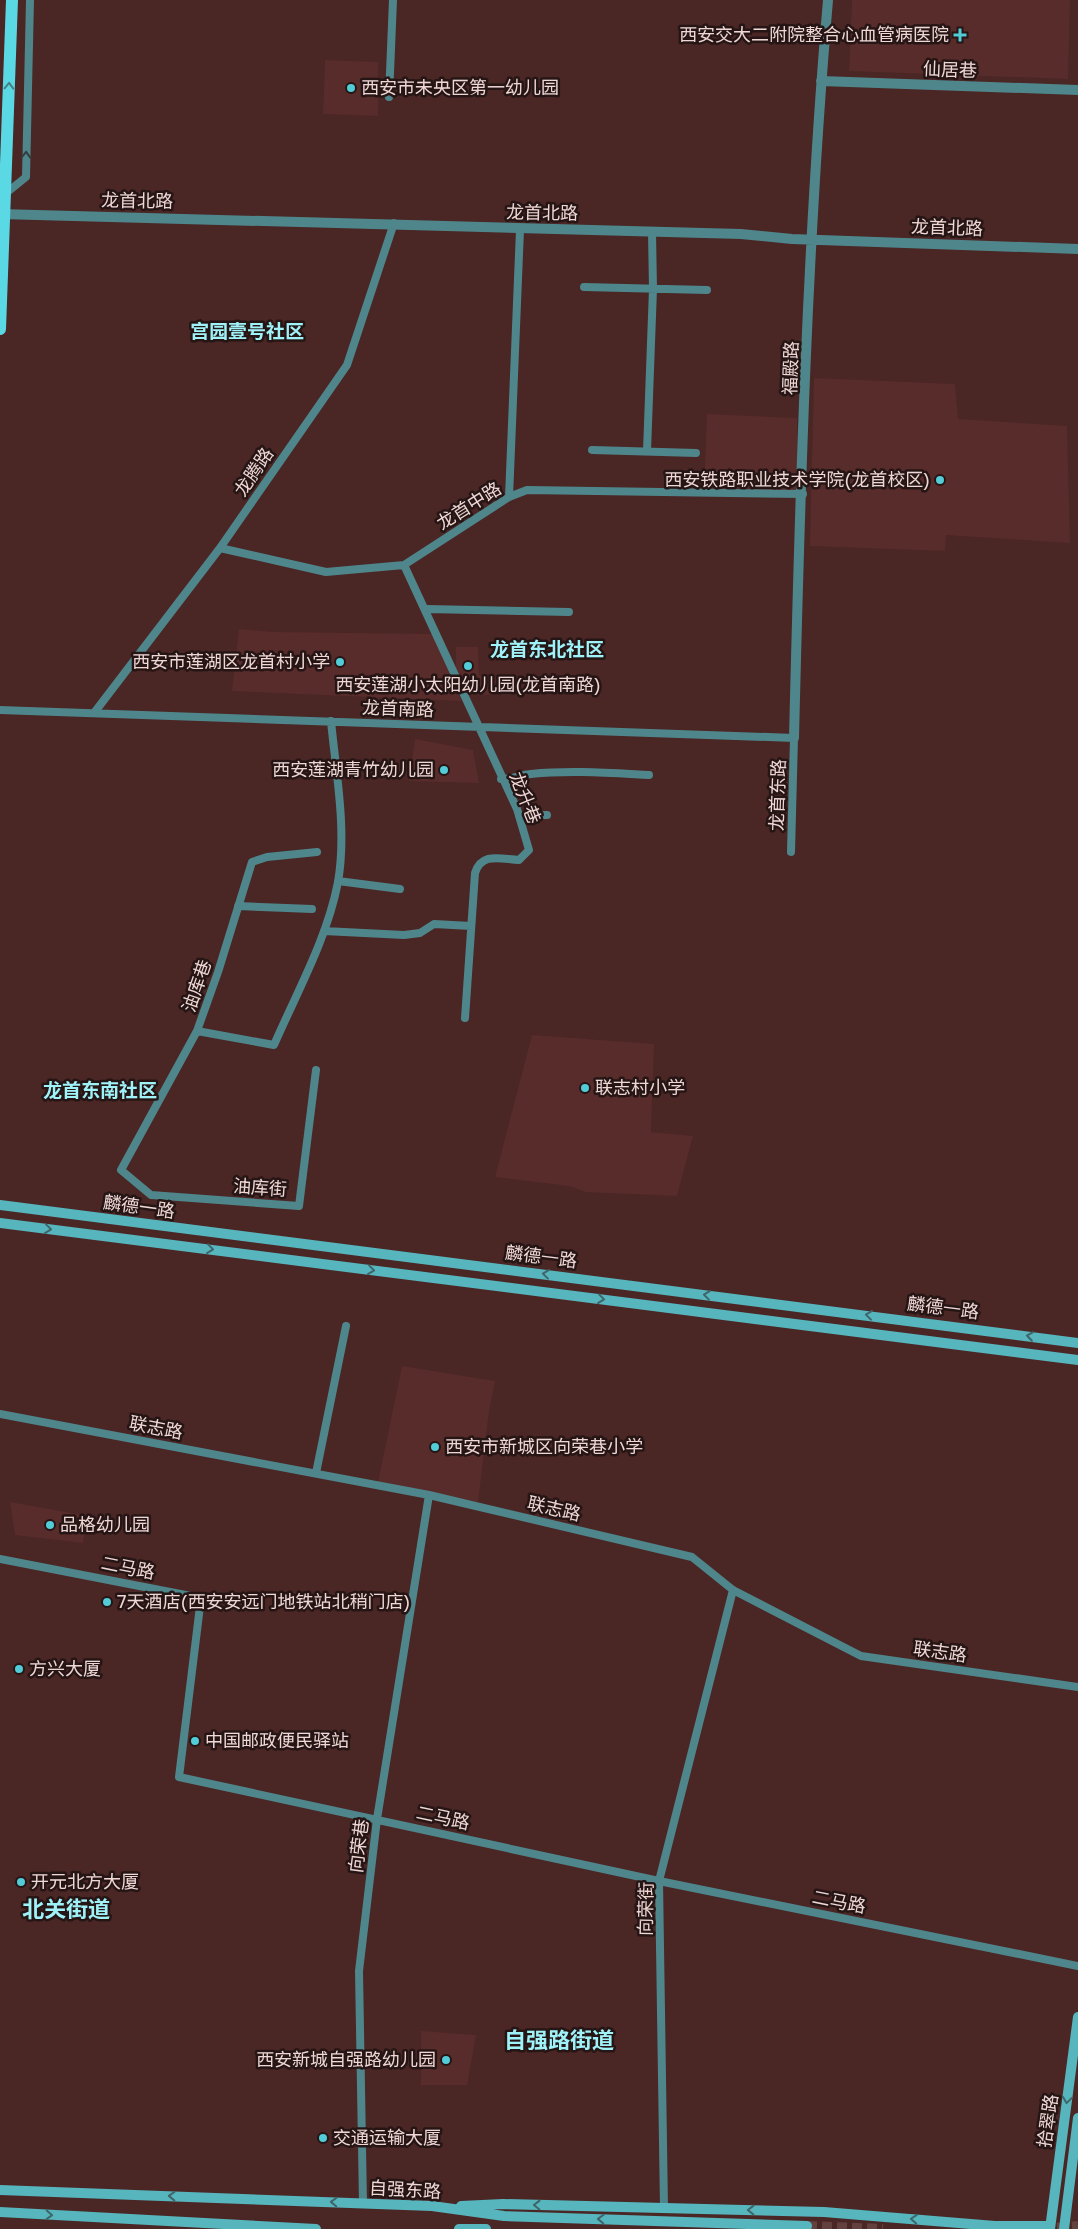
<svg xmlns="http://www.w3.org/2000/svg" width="1078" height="2229" viewBox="0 0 1078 2229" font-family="'Golos Text','Noto Sans SC',sans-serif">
  <rect width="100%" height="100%" fill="#4a2625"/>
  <path fill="#582c2b" d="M852,0H1070L1068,79L849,71Z
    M325,60L378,62V116L323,114Z
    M814,378L955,384L958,419L1067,426L1070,543L946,535L945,551L810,546Z
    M707,414L797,418L798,493L704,490Z
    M239,629L273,632L433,634L462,701L232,691Z
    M456,647H478L479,675L495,678L494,695L466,694L456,672Z
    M415,739L473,750L479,783L409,781Z
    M532,1035L654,1044L651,1132L693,1136L677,1196L586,1192L569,1186L495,1177Z
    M402,1366L495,1381L489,1411L478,1502L378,1482Z
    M10,1502L88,1516L83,1543L15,1535Z
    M421,2031L476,2035L467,2085H421Z"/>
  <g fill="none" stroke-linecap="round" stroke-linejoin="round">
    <path stroke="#63413f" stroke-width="10" stroke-dasharray="10 5" stroke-linecap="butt" d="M807,2226L883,2229
      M1042,2229L1078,2226"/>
    <path stroke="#4e868b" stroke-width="8" d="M389,97L393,0
      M5,194L26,177L30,0
      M584,287L707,290
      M592,450L696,453
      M647,451L653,289L652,232
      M509,497L520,230
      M220,548L326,572L404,565L509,497L527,490L803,494
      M404,565L517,809L529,850L519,860C500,859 482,852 475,873L465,1018
      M427,609L569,612
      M0,710L794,738L791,852
      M94,713L220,548L347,365L394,223
      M501,779C515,779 519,775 531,774C570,770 610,773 649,775
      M519,816L547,815
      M338,881L400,889
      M238,906L312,909
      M324,931L404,935L420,933L434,924L471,926
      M197,1031L274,1045C297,992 327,939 338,882C347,830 336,773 331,721
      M316,1070L299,1206L151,1195L121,1170L197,1031L218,972L252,862L267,857L317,852
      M0,1414L429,1495L692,1557L733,1590L861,1656L1078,1687
      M316,1473L346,1326
      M0,1559L201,1598L179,1777L659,1881L1078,1966
      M363,2203L359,1971L377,1819L429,1495
      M664,2208L659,1881L733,1590"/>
    <path stroke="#4e868b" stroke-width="10" d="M821,81L1078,90
      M0,214L741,234L792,239L1078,249
      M794,738C800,492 807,245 828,0"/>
    <path stroke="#56b5bd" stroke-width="10" d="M0,1205L1078,1343
      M0,1223L1078,1360
      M0,2190L432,2206L504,2216L807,2226
      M461,2206L503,2204L824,2212L995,2226H1050
      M0,2212L316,2229
      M459,2229H486
      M1050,2229L1078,2017
      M1064,2229L1078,2118"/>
    <path stroke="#5ad9e4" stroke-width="12" d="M0,329L12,0"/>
  </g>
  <defs><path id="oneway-chevron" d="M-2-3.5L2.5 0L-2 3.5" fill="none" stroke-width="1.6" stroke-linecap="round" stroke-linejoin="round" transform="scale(1.25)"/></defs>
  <use stroke="#428186" href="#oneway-chevron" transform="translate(9 86) rotate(-88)"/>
  <use stroke="#333d3e" href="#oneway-chevron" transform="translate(26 155) rotate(-88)"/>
  <g stroke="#3e6568">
    <use href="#oneway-chevron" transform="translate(48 1229) rotate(7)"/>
    <use href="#oneway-chevron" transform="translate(210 1249) rotate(7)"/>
    <use href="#oneway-chevron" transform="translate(371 1270) rotate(7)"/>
    <use href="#oneway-chevron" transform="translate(546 1274) rotate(-173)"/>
    <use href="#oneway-chevron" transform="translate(707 1295) rotate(-173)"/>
    <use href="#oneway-chevron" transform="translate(601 1299) rotate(7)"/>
    <use href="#oneway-chevron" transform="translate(869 1315) rotate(-173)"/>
    <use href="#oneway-chevron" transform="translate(1030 1336) rotate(-172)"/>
    <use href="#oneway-chevron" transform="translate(1067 2100) rotate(98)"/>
    <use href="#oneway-chevron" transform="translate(172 2196) rotate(-178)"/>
    <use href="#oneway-chevron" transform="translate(334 2202) rotate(-178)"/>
    <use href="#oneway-chevron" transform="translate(537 2205) rotate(-179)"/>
    <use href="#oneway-chevron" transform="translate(751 2210) rotate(-179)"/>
    <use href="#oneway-chevron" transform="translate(49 2215) rotate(3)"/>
    <use href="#oneway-chevron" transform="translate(601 2219) rotate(-178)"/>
    <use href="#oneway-chevron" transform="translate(914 2219) rotate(-175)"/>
  </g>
  <g fill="#52ccd6" stroke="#251514" stroke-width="2">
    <path d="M957.5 27.5h5v5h5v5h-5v5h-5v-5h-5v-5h5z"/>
    <circle cx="351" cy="88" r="5"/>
    <circle cx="940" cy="480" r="5"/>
    <circle cx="340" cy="662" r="5"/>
    <circle cx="468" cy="666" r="5"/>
    <circle cx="444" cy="770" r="5"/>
    <circle cx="585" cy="1088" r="5"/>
    <circle cx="435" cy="1447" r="5"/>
    <circle cx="50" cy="1525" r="5"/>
    <circle cx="107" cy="1602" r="5"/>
    <circle cx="19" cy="1669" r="5"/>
    <circle cx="195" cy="1741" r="5"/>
    <circle cx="21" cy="1882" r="5"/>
    <circle cx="446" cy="2060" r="5"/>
    <circle cx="323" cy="2138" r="5"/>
  </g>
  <g text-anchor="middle" stroke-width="5" stroke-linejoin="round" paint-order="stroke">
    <g font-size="18" fill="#efd7d5" stroke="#251514" text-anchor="start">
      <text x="949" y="41" text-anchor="end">西安交大二附院整合心血管病医院</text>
      <text x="361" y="94">西安市未央区第一幼儿园</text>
      <text x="930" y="486" text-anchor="end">西安铁路职业技术学院(龙首校区)</text>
      <text x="330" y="668" text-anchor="end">西安市莲湖区龙首村小学</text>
      <text x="468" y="691" text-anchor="middle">西安莲湖小太阳幼儿园(龙首南路)</text>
      <text x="434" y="776" text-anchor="end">西安莲湖青竹幼儿园</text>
      <text x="595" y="1094">联志村小学</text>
      <text x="445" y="1453">西安市新城区向荣巷小学</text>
      <text x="60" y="1531">品格幼儿园</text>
      <text x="117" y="1608">7天酒店(西安安远门地铁站北稍门店)</text>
      <text x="29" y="1675">方兴大厦</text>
      <text x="205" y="1747">中国邮政便民驿站</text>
      <text x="31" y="1888">开元北方大厦</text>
      <text x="436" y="2066" text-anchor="end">西安新城自强路幼儿园</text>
      <text x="333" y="2144">交通运输大厦</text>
    </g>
    <g font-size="18" fill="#efd7d5" stroke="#251514">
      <text transform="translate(950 70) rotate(2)" y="6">仙居巷</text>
      <text transform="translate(137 201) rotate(1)" y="6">龙首北路</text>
      <text transform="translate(542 213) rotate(1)" y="6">龙首北路</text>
      <text transform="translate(947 228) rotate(2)" y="6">龙首北路</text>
      <text transform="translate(791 368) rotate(-88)" y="6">福殿路</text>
      <text transform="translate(254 472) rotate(-56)" y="6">龙腾路</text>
      <text transform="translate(469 506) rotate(-32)" y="6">龙首中路</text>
      <text transform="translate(398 709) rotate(2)" y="6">龙首南路</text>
      <text transform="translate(778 795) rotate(-88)" y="6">龙首东路</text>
      <text transform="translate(525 798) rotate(68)" y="6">龙升巷</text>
      <text transform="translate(197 986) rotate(-71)" y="6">油库巷</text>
      <text transform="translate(260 1188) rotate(4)" y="6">油库街</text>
      <text transform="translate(139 1207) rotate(8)" y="6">麟德一路</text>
      <text transform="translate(541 1257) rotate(7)" y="6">麟德一路</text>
      <text transform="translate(943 1308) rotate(7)" y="6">麟德一路</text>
      <text transform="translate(156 1428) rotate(11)" y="6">联志路</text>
      <text transform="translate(554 1509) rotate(13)" y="6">联志路</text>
      <text transform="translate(128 1568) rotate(11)" y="6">二马路</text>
      <text transform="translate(940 1652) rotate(8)" y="6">联志路</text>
      <text transform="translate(443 1818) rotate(12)" y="6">二马路</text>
      <text transform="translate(359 1846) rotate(-83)" y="6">向荣巷</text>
      <text transform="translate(839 1902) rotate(11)" y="6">二马路</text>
      <text transform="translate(646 1909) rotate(-89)" y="6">向荣街</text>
      <text transform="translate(1048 2121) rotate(-82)" y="6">拾翠路</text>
      <text transform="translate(405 2190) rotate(3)" y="6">自强东路</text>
    </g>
    <g font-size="19" font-weight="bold" fill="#a0f2f9" stroke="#251514">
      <text x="247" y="338">宫园壹号社区</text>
      <text x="547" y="656">龙首东北社区</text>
      <text x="100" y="1097">龙首东南社区</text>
    </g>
    <g font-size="22" font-weight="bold" fill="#a0f2f9" stroke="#251514">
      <text x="66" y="1917">北关街道</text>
      <text x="559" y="2048">自强路街道</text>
    </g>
  </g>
</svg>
